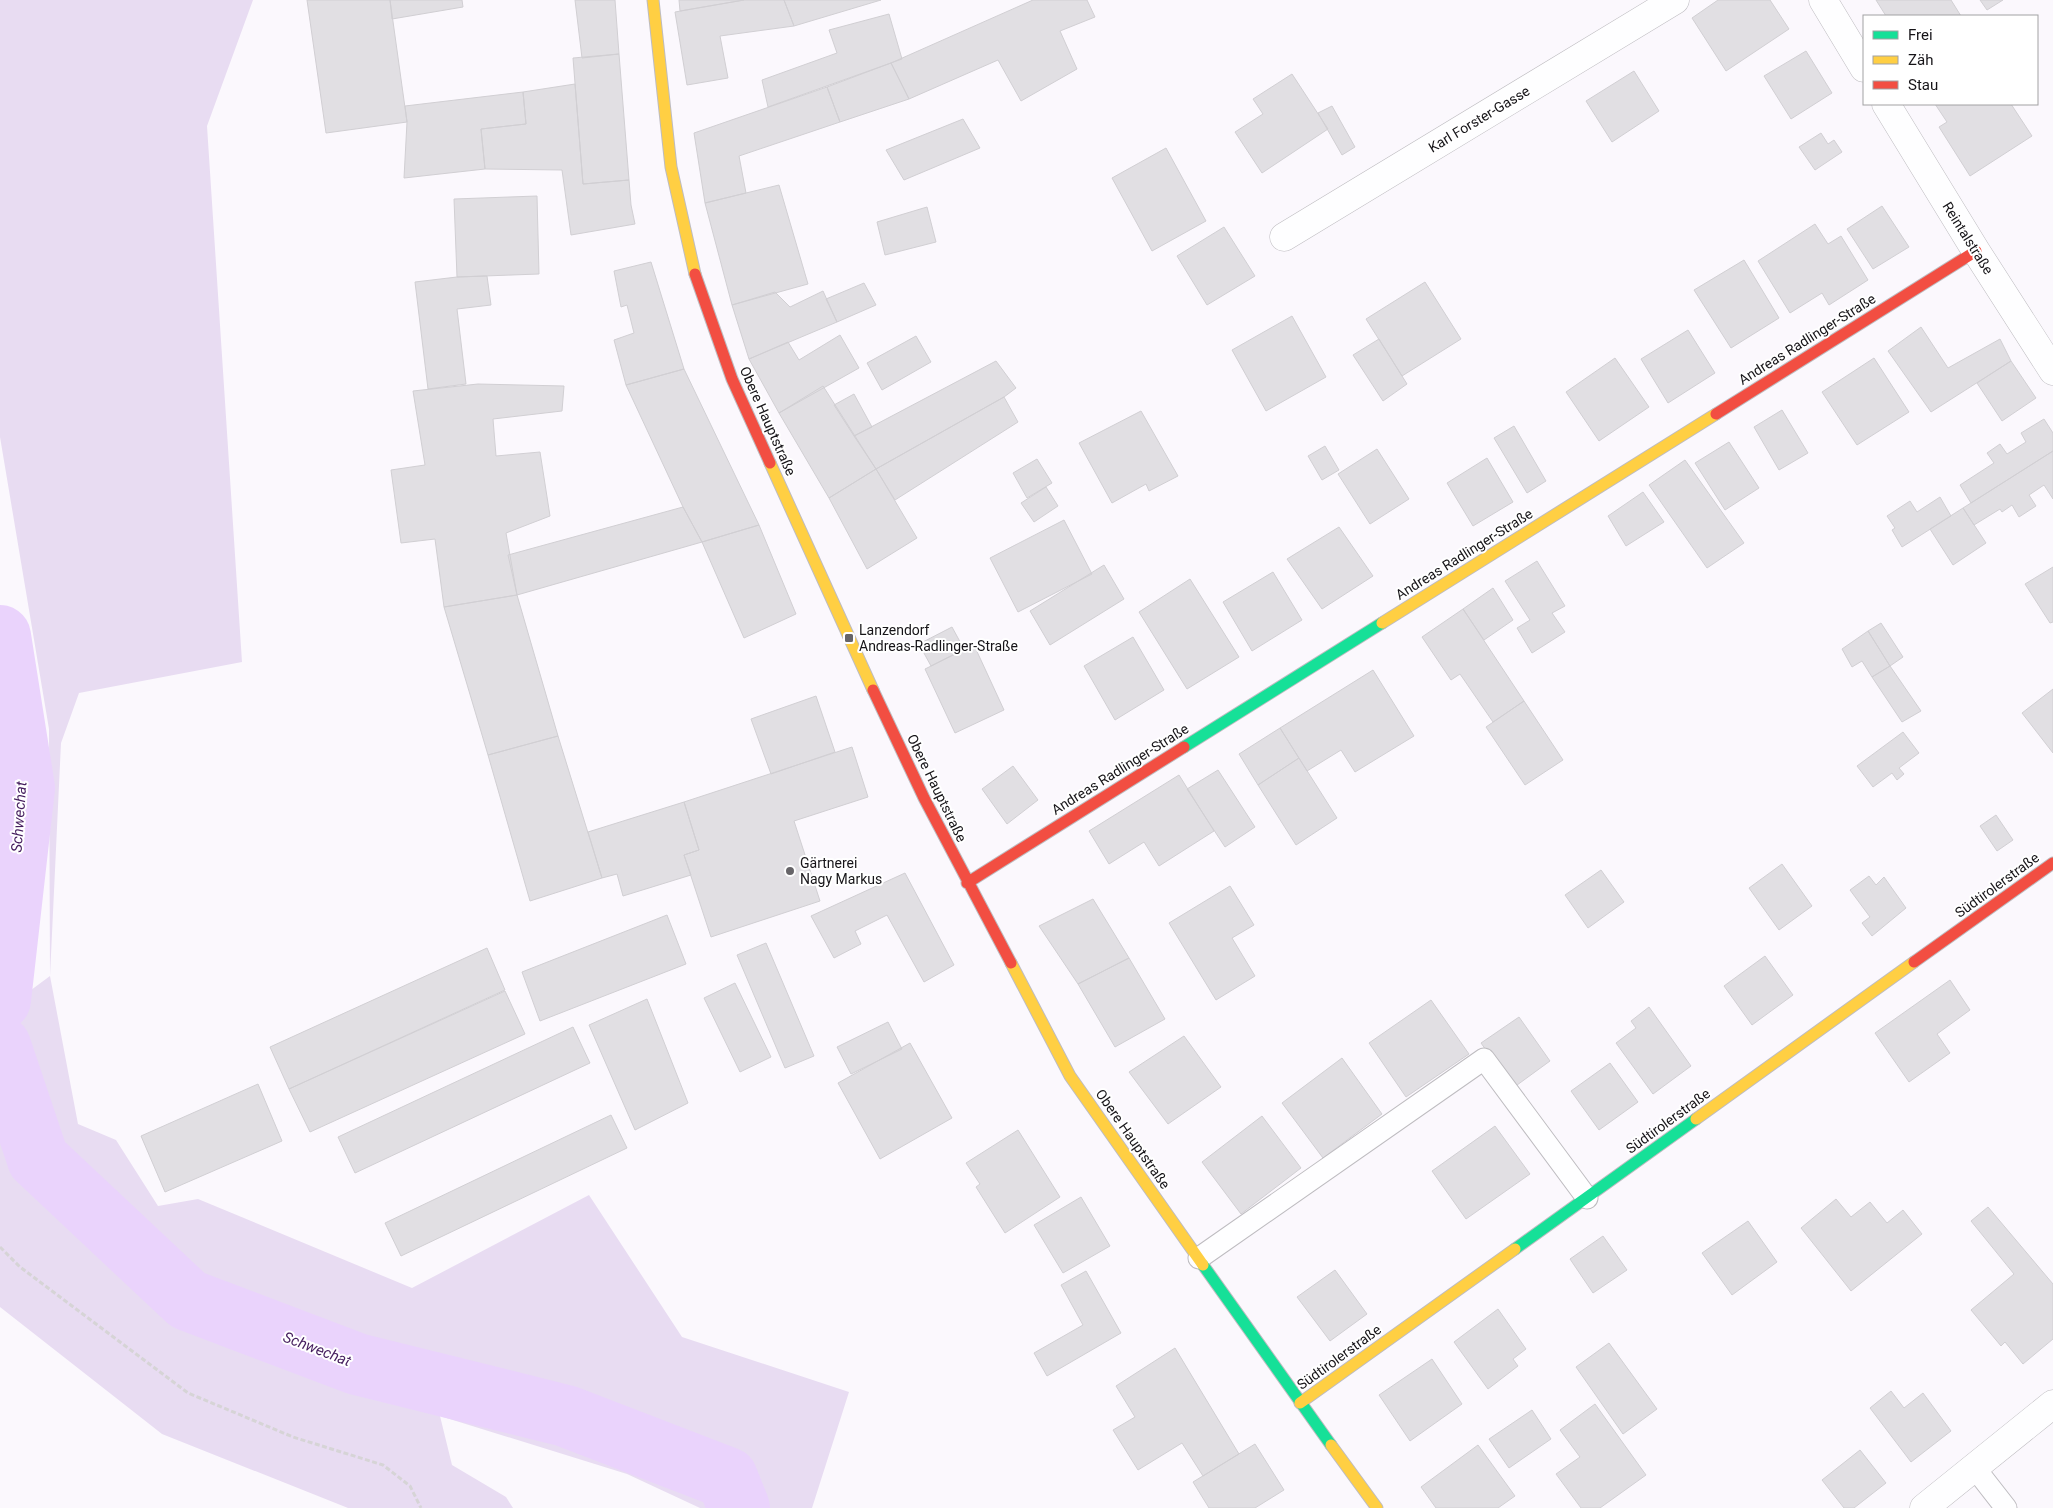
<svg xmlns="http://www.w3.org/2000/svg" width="2053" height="1508" viewBox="0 0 2053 1508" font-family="Roboto,sans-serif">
  <rect width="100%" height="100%" fill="#fbf8fd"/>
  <path fill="#e8dcf2" d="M0,0H253L207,126L242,662L79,693L61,743L50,976L78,1124L116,1140L158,1206L198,1199L412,1288L589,1195L682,1337L849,1392L812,1508H700L627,1474L440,1416L452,1465L506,1497L513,1508H348L162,1434L0,1307V1013L50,976L49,729L0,437Z"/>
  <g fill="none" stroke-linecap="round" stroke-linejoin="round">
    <path stroke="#ead3fc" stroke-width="62" d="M0,636L24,788L0,1000
      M0,1046L38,1159L188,1300L357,1364L566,1416L727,1478L739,1508"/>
  </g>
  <path fill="#e1dfe3" stroke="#d1cfd3" d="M307,0H390L407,122L326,133Z
    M390,0H462L463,7L392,19Z
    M575,0H615L619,54L582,58Z
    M679,0H744L680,11Z
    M744,0H784L794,26L720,36L728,78L687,85L675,12Z
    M784,0H881L794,26Z
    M1033,0H1087L1095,17L1060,31L1077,69L1021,101L998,60L909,99L891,63Z
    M1718,0H1770L1789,29L1726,71L1692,18Z
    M1876,0H1951L1961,16H1886Z
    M1980,0H2003L1987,10Z
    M889,14L902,59L768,107L762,80L837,53L829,30Z
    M1806,51L1832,93L1791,119L1764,76Z
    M619,54L629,180L583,184L573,58Z
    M891,63L909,99L840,122L827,87Z
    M1634,71L1659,111L1612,142L1586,101Z
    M1292,74L1328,129L1262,173L1235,132L1263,114L1253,99Z
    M575,84L583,184L629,180L631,205L635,224L571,235L562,170L485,169L481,129L526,124L523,92Z
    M827,87L840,122L739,156L746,193L705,203L694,133Z
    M523,92L526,124L481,129L485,169L404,178L407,122L405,106Z
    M1935,104H2011L2032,136L1970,176L1939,127L1947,122Z
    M1332,106L1355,147L1342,155L1318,113Z
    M963,119L980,148L904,180L886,150Z
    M1821,133L1828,144L1834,140L1842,152L1815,170L1799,147Z
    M1166,148L1206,221L1152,251L1112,178Z
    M779,185L808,284L732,305L705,203Z
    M537,196L539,274L457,277L454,199Z
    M1882,206L1909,247L1873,269L1847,229Z
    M927,207L936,242L885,255L877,222Z
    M1815,224L1828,244L1841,236L1868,280L1829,305L1822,293L1790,313L1758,261Z
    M1224,227L1255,276L1207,305L1177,256Z
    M1744,260L1779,318L1731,348L1694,290Z
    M651,262L684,369L626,385L614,340L634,333L627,305L621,307L614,271Z
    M487,276L491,305L457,309L466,384L428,389L415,282L457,277Z
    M1425,282L1461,339L1402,376L1366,319Z
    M864,283L876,305L837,322L826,299Z
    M823,291L837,322L749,359L732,305L775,292L790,307Z
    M1292,316L1326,377L1266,411L1232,350Z
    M1921,327L1948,368L2000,339L2011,361L1931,412L1888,351Z
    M1688,330L1715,373L1668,403L1641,359Z
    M840,335L859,368L779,413L749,359L788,342L799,360Z
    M916,336L931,362L882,390L867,363Z
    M1379,339L1407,384L1383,401L1353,355Z
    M1615,358L1649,407L1599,441L1566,392Z
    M1874,358L1909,412L1857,445L1822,392Z
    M996,361L1016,388L1004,397L876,469L854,436Z
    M2011,361L2036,398L2002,421L1977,383Z
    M684,369L759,525L702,542L683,507L626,385Z
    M478,384L564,386L562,411L493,419L496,456L540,452L550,516L506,533L517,595L444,607L435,539L401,543L391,470L425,465L413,391Z
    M823,386L876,469L829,498L779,413Z
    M854,394L872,427L854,436L834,405Z
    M1004,397L1018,422L895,500L876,469Z
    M1782,410L1808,453L1779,470L1754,427Z
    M1141,411L1178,476L1149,491L1146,484L1112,503L1079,443Z
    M2044,419L2053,433V451L1971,503L1960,485L1994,463L1987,453L2000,444L2007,454L2026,442L2021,433Z
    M1514,426L1546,481L1527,493L1494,438Z
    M1729,442L1759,488L1725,510L1695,463Z
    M1325,446L1339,470L1322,480L1308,456Z
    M1377,449L1409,499L1370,524L1338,474Z
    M2053,451V499L2044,485L2029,495L2036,506L2019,517L2012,505L2002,512L2000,509L1974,525L1963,508Z
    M1487,458L1513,502L1473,526L1447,483Z
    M1037,459L1052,483L1027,498L1013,473Z
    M1685,460L1744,543L1707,568L1649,485Z
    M876,469L917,538L867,569L829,498Z
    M1046,487L1058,506L1034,522L1021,503Z
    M1643,492L1664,522L1626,546L1608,516Z
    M1940,497L1951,516L1902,547L1892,530L1895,528L1887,516L1910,501L1917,512Z
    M683,507L702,542L517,595L508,555Z
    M1963,508L1986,543L1953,565L1930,529Z
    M1064,520L1092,574L1018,612L990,558Z
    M759,525L796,614L744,638L702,542Z
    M1339,527L1373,576L1322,609L1287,559Z
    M1537,561L1565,606L1552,613L1565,632L1532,653L1517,628L1530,620L1505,581Z
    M1104,565L1124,599L1050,645L1030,611Z
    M2053,567V622L2050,623L2025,584Z
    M1273,572L1302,620L1252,651L1223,602Z
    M1190,579L1239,657L1187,689L1139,612Z
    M1493,588L1513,620L1484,640L1463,609Z
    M517,595L558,736L488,755L444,607Z
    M1463,609L1524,701L1493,722L1460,674L1451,680L1422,637Z
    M1881,623L1903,657L1890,666L1868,631Z
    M952,627L964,649L931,666L919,644Z
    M1868,631L1890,666L1872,677L1862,661L1852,667L1842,649Z
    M1133,637L1164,690L1115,720L1084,666Z
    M974,645L1004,710L955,733L925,669Z
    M1890,666L1921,711L1902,722L1872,677Z
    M1373,670L1414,736L1355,772L1341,750L1307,771L1280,728Z
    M2053,689V753L2022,713Z
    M816,696L835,752L771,774L751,719Z
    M1524,701L1563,760L1525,785L1486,727Z
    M1280,728L1299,758L1258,785L1239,754Z
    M1903,732L1919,753L1899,768L1904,774L1897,780L1892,773L1873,787L1857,766Z
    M558,736L602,878L530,901L488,755Z
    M852,747L868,797L794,821L820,901L711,937L684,855L699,850L684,802Z
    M1299,758L1337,818L1296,845L1258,785Z
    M1013,766L1038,800L1007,824L982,789Z
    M1218,770L1255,827L1225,847L1187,789Z
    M1179,775L1214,831L1159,866L1144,842L1109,864L1089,831Z
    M684,802L699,850L684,855L691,875L623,896L617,874L602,878L588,832Z
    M1996,815L2013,840L1997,851L1980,826Z
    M1782,864L1812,906L1779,930L1749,888Z
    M1601,870L1624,902L1588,928L1565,895Z
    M905,873L954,965L924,982L887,915L855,931L861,944L834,958L811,916Z
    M1869,876L1876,885L1884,877L1906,908L1872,936L1862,923L1870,917L1850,890Z
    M1230,886L1254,925L1232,938L1255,976L1216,1000L1169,923Z
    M1093,899L1129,958L1078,984L1039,926Z
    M667,915L686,964L540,1021L522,972Z
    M766,943L814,1056L785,1068L737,955Z
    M487,948L505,990L289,1089L270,1047Z
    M1765,956L1793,995L1752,1025L1724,986Z
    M1129,958L1165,1019L1115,1047L1078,984Z
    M1950,980L1970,1010L1937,1034L1950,1053L1909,1082L1875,1033Z
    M735,983L771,1057L740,1072L704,998Z
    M505,991L525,1034L310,1132L289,1089Z
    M647,999L688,1103L635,1130L589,1025Z
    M1431,1000L1469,1054L1406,1097L1369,1043Z
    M1649,1007L1691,1066L1653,1094L1616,1043L1636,1028L1631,1021Z
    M1519,1017L1550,1061L1513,1088L1481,1043Z
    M888,1022L902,1049L851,1074L837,1047Z
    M573,1027L590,1063L355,1173L338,1137Z
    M1184,1036L1221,1087L1168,1124L1129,1072Z
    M910,1043L952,1118L880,1159L838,1083Z
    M1342,1058L1382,1114L1323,1158L1282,1103Z
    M1610,1063L1638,1102L1599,1130L1571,1091Z
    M258,1084L282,1141L165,1192L141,1136Z
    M611,1115L627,1148L401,1256L385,1223Z
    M1262,1116L1301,1168L1241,1214L1202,1162Z
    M1495,1126L1530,1174L1466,1219L1432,1171Z
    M1018,1130L1060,1197L1005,1233L976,1187L980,1184L966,1163Z
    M1081,1197L1110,1246L1063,1273L1034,1225Z
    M1836,1199L1851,1217L1870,1202L1887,1223L1903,1210L1922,1234L1851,1291L1801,1228Z
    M1988,1207L2053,1284V1339L2023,1364L2005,1342L2001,1346L1971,1310L2014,1274L1971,1221Z
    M1748,1221L1777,1262L1732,1295L1702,1253Z
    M1603,1236L1627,1270L1593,1293L1570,1259Z
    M1335,1270L1367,1314L1330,1341L1297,1297Z
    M1086,1271L1121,1333L1047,1376L1034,1353L1083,1325L1061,1285Z
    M1498,1309L1526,1349L1513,1359L1518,1366L1488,1389L1454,1342Z
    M1609,1343L1657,1409L1623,1434L1576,1367Z
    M1175,1348L1239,1454L1203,1476L1182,1443L1138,1470L1113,1430L1135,1417L1116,1386Z
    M1432,1359L1462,1404L1410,1441L1379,1395Z
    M1891,1391L1904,1408L1923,1393L1951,1431L1911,1462L1870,1408Z
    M1595,1404L1646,1475L1600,1508H1581L1556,1474L1580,1457L1560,1430Z
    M1532,1410L1551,1439L1509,1468L1489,1439Z
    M1255,1444L1284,1490L1255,1508H1209L1193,1482Z
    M1478,1445L1515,1496L1498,1508H1436L1421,1487Z
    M1860,1450L1886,1483L1854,1508H1844L1822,1480Z"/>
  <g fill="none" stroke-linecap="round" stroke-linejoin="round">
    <defs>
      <path id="lane" d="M1199,1258L1484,1059L1587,1198
        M1974,1467L2006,1508"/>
      <path id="street" d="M1823,0L1864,68
        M1886,104L1976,251L2053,371
        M1284,237L1675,0
        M1924,1508L2053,1404"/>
      <path id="fast" d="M1184,747L1382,623
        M1515,1249L1696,1119
        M1203,1265L1331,1445"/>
      <path id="slow" d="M653,0L671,167L695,274
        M770,463L873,690
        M1382,623L1716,414
        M1011,963L1070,1076L1203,1265
        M1696,1119L1914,962
        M1300,1403L1515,1249
        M1331,1445L1377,1508"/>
      <path id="jam" d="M695,274L732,379L770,463
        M1716,414L1976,251
        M873,690L924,798L1011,963
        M967,883L1184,747
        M1914,962L2053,863"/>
    </defs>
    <use href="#lane" stroke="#bebcc0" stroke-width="23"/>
    <use href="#street" stroke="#bebcc0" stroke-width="29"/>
    <use href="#fast" stroke="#bebcc0" stroke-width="13"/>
    <use href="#slow" stroke="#bebcc0" stroke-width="13"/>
    <use href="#jam" stroke="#bebcc0" stroke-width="13"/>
    <path stroke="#d6d4d6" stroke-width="3" stroke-dasharray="5 2.5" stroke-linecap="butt" d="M0,1247L20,1267L188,1393L293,1437L383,1465L410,1486L421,1508"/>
    <use href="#lane" stroke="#fefeff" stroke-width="21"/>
    <use href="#street" stroke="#fefeff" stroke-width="28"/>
    <use href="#fast" stroke="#16e098" stroke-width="11"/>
    <use href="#slow" stroke="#ffcf43" stroke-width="11"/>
    <use href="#jam" stroke="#f24e42" stroke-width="11"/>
  </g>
  <g fill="#666468" stroke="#fff" stroke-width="2">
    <rect x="844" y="633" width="10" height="10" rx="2.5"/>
    <circle cx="790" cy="871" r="5"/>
  </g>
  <g text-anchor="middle" stroke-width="4" stroke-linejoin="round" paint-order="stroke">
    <g font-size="14" fill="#161418" stroke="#fff">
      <text transform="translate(1479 119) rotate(-31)" y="5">Karl Forster-Gasse</text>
      <text transform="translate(1968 238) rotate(58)" y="5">Reintalstraße</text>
      <text transform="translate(1807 339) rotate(-32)" y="5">Andreas Radlinger-Straße</text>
      <text transform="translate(768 421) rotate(66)" y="5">Obere Hauptstraße</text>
      <text transform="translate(1464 554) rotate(-32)" y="5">Andreas Radlinger-Straße</text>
      <text transform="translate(1120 769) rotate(-32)" y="5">Andreas Radlinger-Straße</text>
      <text transform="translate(937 788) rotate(64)" y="5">Obere Hauptstraße</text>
      <text transform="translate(1997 885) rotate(-36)" y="5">Südtirolerstraße</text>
      <text transform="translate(1668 1121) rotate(-36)" y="5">Südtirolerstraße</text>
      <text transform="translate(1133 1139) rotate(55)" y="5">Obere Hauptstraße</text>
      <text transform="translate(1339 1357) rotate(-36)" y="5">Südtirolerstraße</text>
    </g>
    <g font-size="14" fill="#161418" stroke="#fff" text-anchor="start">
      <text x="859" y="635">Lanzendorf<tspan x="859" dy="16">Andreas-Radlinger-Straße</tspan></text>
      <text x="800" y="868">Gärtnerei<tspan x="800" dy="16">Nagy Markus</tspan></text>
    </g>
    <g font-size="15" font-style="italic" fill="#451e5e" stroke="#fff">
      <text transform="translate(19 817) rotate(-86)" y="5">Schwechat</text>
      <text transform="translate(317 1349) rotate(21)" y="5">Schwechat</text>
    </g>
  </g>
  <rect x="1863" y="15" width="175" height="90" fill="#ffffff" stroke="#a2a1a3"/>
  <rect x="1873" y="31" width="25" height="8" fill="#16e098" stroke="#a2a1a3"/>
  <text x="1908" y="40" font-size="15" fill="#161418">Frei</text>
  <rect x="1873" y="56" width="25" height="8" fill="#ffcf43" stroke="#a2a1a3"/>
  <text x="1908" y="65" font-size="15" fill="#161418">Zäh</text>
  <rect x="1873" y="81" width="25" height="8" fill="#f24e42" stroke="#a2a1a3"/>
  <text x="1908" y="90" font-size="15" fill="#161418">Stau</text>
</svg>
